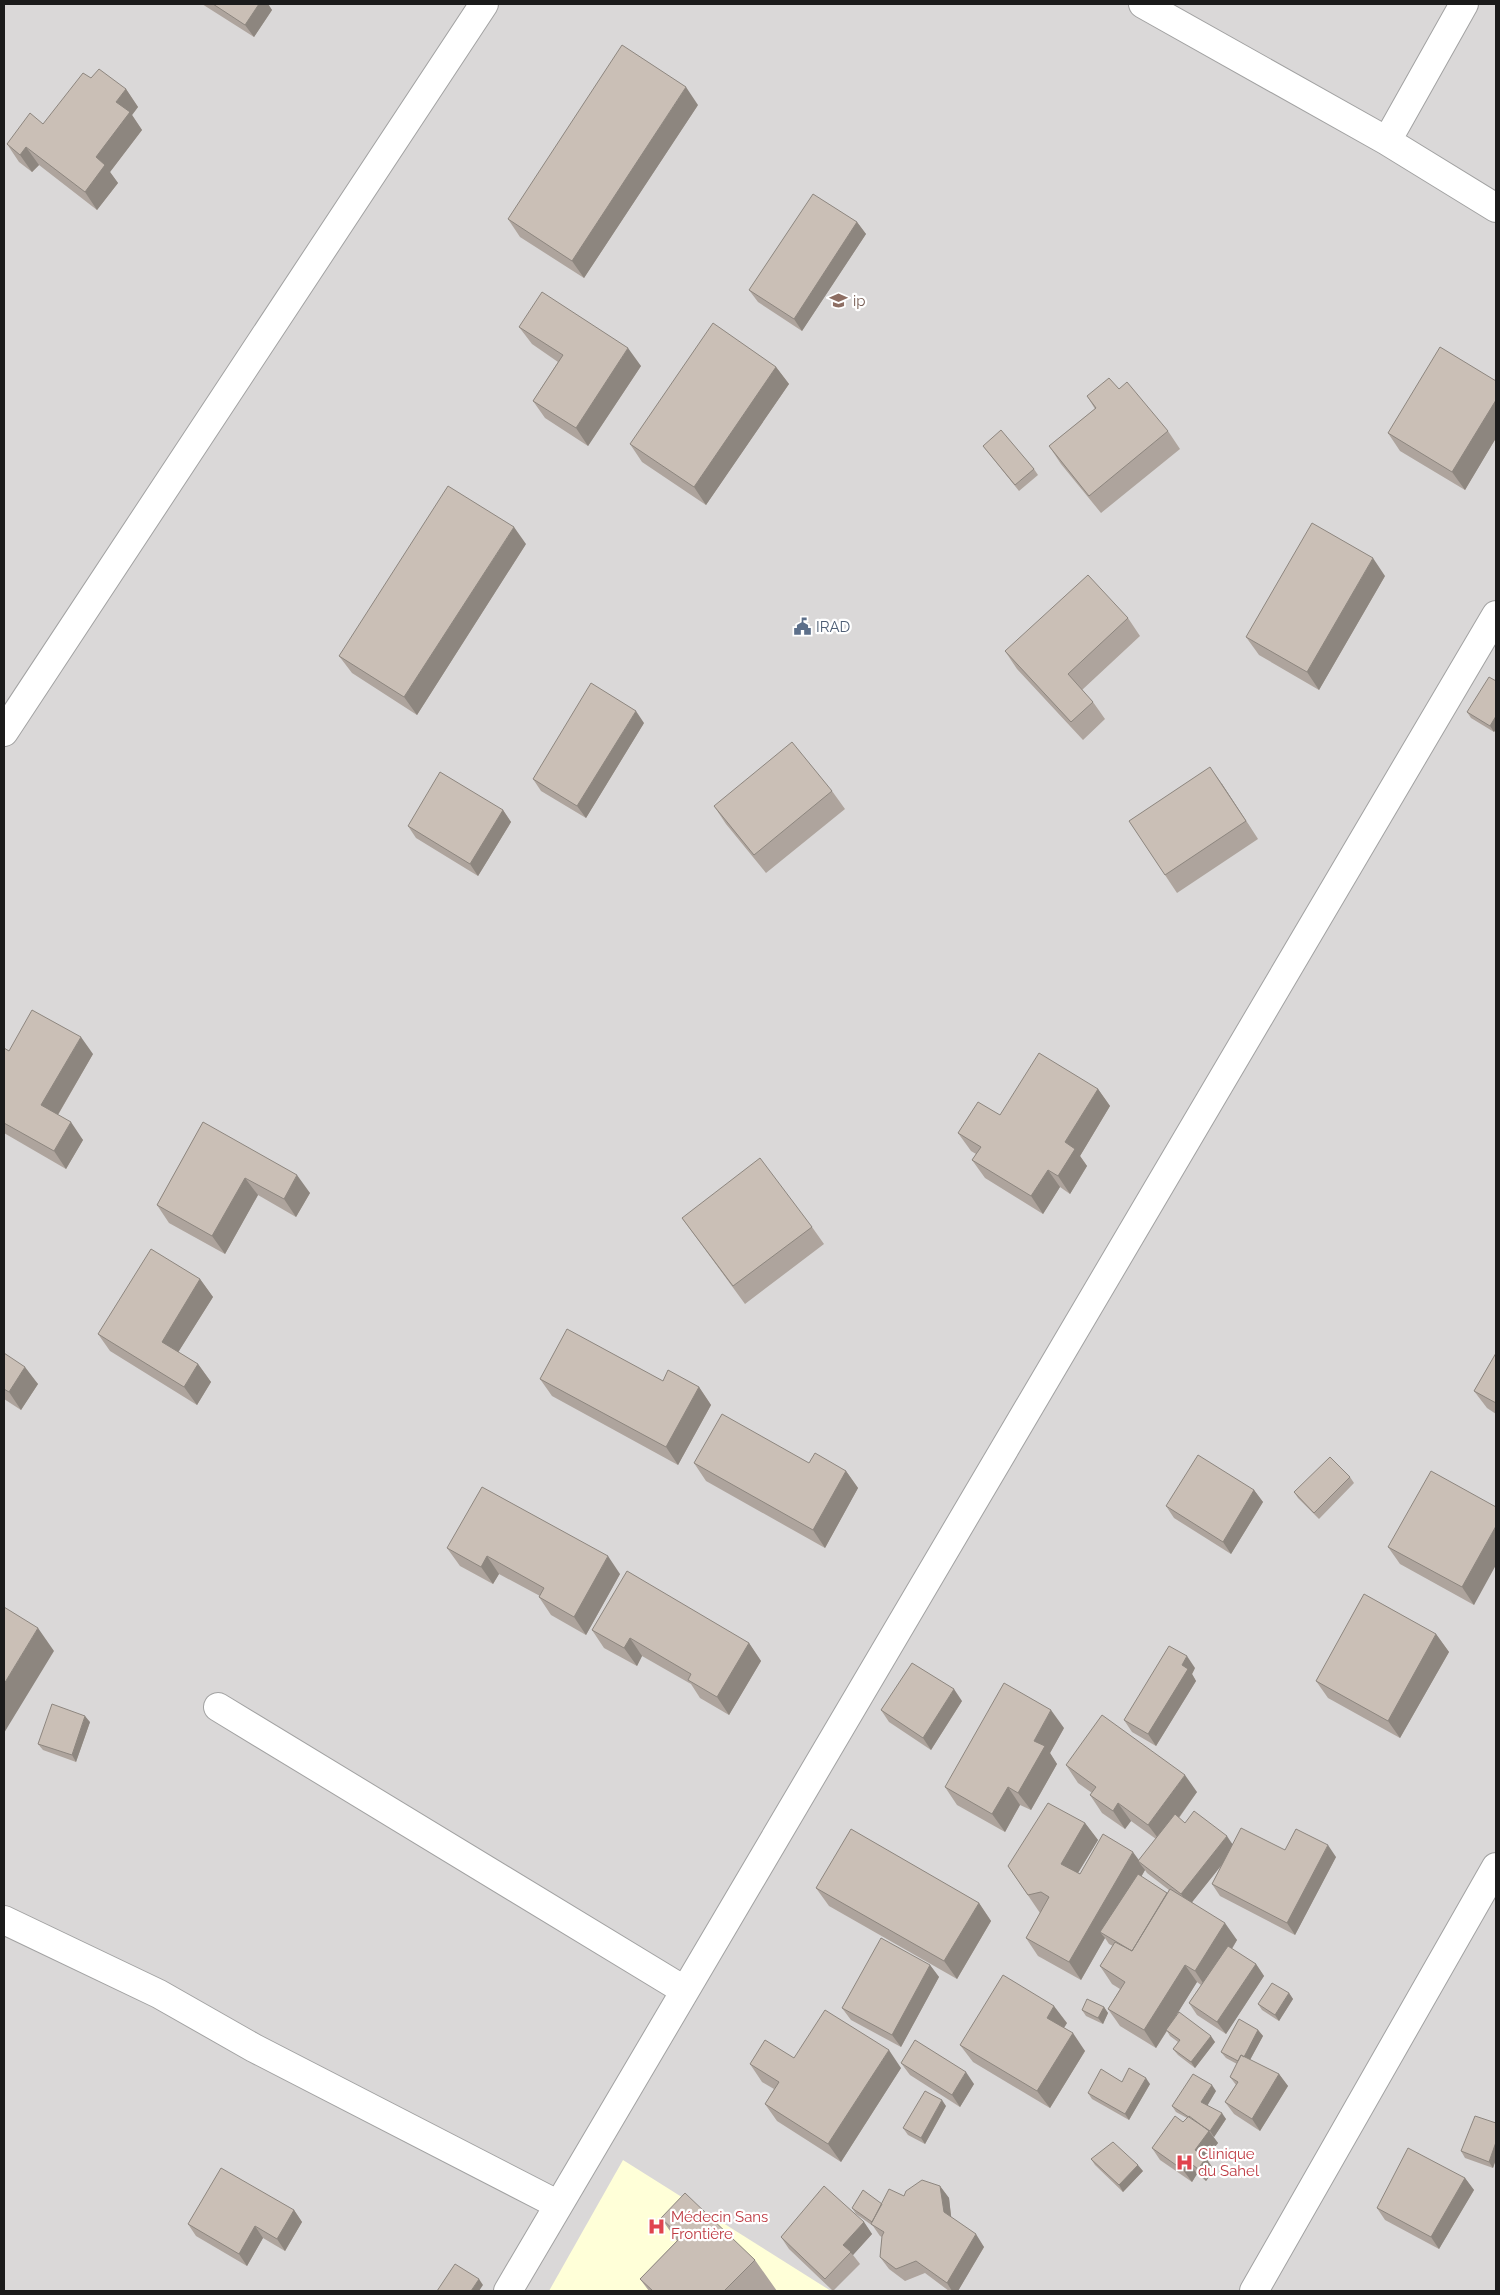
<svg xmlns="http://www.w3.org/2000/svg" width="1500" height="2295" viewBox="0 0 1500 2295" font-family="Raleway,sans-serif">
  <rect width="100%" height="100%" fill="#eee9e0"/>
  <path fill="#dad8d8" d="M4,4H1496V2291H4Z"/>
  <path fill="#ffffd8" d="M623,2160L831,2291H549Z"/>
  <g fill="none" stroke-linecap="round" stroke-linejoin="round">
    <defs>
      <path id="minor" d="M1143,4L1387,141L1496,208
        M1387,141L1464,4
        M4,732L484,4
        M218,1707L684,1990
        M4,1920L159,1994L254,2048L557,2204
        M508,2291L1496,615"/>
      <path id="tertiary" d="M1254,2291L1496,1867"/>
    </defs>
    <use href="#minor" stroke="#a2a2a2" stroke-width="30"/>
    <use href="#tertiary" stroke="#a2a2a2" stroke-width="30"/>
    <use href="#minor" stroke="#fff" stroke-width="28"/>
    <use href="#tertiary" stroke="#fff" stroke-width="28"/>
  </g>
  <path fill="#aea49d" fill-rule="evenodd" d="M202,4H268L272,10L254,37Z
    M91,78L126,89L138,107L132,115L142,130L110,172L118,183L97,210L39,165L32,172L19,162L7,144L43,124Z
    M698,105L584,278L520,237L508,219Z
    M857,222L866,234L802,331L758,302L749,290Z
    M519,327L641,366L588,446L545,418L533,401L558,362L532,344Z
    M776,367L789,384L706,505L642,462L630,444Z
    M1496,381V438L1465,490L1400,451L1388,433Z
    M1119,389L1168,431L1180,449L1101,513L1061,464L1049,446L1095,409L1087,396Z
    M983,446L1034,469L1038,475L1019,491Z
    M526,544L417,715L352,673L339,656Z
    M1385,576L1319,690L1259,655L1246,637Z
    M1128,618L1140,636L1082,690L1093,702L1105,719L1083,740L1017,669L1005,651Z
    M1496,681V729L1494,732L1471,718L1467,712Z
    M644,723L586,818L541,791L533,779Z
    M1222,784L1258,839L1177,893L1165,875Z
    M832,791L845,809L766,873L726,824L714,806Z
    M503,810L511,822L478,876L416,838L408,826Z
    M4,1048L9,1051L93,1054L58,1115L83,1140L66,1169L4,1133Z
    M1098,1089L1110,1106L1080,1156L1087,1166L1070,1194L1060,1187L1043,1214L985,1178L972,1160L976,1154L971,1151L958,1133L1000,1115Z
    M203,1122L310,1193L296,1217L258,1195L225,1254L169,1223L157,1205Z
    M682,1218L812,1227L824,1244L745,1304Z
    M200,1279L213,1297L178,1352L198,1364L211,1382L197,1405L110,1351L98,1334Z
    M4,1353L38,1384L21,1410L4,1399Z
    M1496,1353V1414L1487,1408L1474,1391Z
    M540,1379L663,1381L699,1387L711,1405L678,1465L552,1396Z
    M694,1463H809L846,1471L858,1488L825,1548L706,1481Z
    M1350,1477L1354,1483L1319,1519L1298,1498L1294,1492Z
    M1254,1490L1263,1502L1231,1554L1174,1518L1166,1506Z
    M1496,1507L1474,1605L1400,1564L1388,1547Z
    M447,1548L620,1574L586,1635L551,1615L539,1597L540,1596L499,1574L493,1584L460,1566Z
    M592,1630L749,1643L761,1661L729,1715L700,1698L691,1684L642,1656L637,1666L604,1648Z
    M1436,1634L1449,1652L1400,1738L1328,1698L1316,1681Z
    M1195,1668L1192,1674L1196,1681L1156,1746L1132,1732L1124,1720Z
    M962,1701L931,1750L889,1722L881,1710Z
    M90,1722L76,1762L43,1750L38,1744Z
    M1064,1728L1050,1753L1057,1764L1031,1810L1020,1805L1005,1832L957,1805L945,1787Z
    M1066,1765L1197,1792L1179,1818L1185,1823L1233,1844L1336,1857L1295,1935L1220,1896L1212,1884L1221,1866L1192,1902L1237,1940L1232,1949L1256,1964L1264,1976L1226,2034L1197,2015L1189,2003L1201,1985L1197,1982L1175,2017L1215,2042L1195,2068L1178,2055L1173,2049L1178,2042L1170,2036L1167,2031L1156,2048L1120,2026L1108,2009L1120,1989L1112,1984L1100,1966L1113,1946L1109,1944L1105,1938L1081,1980L1038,1956L1026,1938L1040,1913L1008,1866L1085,1823L1098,1840L1078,1873L1080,1874L1139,1860L1156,1839L1131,1821L1125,1829L1102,1813L1090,1795L1092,1793L1078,1783ZM1145,1870L1147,1873L1169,1890L1167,1893L1141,1877Z
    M816,1888L979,1903L991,1921L957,1979L829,1906Z
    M930,1965L939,1977L901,2047L851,2020L842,2008Z
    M1289,1993L1293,1999L1279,2021L1262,2010L1258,2004Z
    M1104,2007L1108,2013L1103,2024L1086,2016L1082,2010Z
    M1067,2023L1064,2028L1085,2051L1050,2108L973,2062L960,2045Z
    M1258,2030L1263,2036L1250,2060L1279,2074L1288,2086L1260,2131L1234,2114L1225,2102L1236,2085L1230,2077L1237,2064L1226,2058L1221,2052Z
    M794,2058L901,2068L841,2162L777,2121L765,2104L774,2089L762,2082L750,2064Z
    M901,2063L974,2084L960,2107L910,2075Z
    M1122,2082L1150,2084L1129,2120L1092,2099L1088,2093Z
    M1216,2091L1207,2105L1226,2119L1214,2137L1212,2135L1218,2143L1206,2158L1214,2170L1206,2181L1197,2174L1192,2182L1160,2160L1152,2148L1183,2122L1187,2118L1176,2112L1172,2106Z
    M946,2106L925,2144L908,2135L903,2128Z
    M1496,2123V2159L1493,2168L1465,2158L1461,2151Z
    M1091,2159L1143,2171L1123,2192L1095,2165Z
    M1465,2178L1474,2190L1439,2249L1385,2220L1377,2208Z
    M940,2186L949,2198L951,2217L984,2247L958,2291H949L925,2273L905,2281L889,2269L880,2257L882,2237L880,2236L873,2226L856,2214L852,2208L882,2204L904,2196Z
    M294,2210L302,2222L285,2251L263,2238L247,2266L196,2236L188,2224Z
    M661,2218L755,2260L777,2291H649L640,2279L677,2241Z
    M864,2222L872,2234L853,2255L860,2264L833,2291L789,2249L781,2237Z"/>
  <path fill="#8d867f" d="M259,4H268L272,10L254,37L245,25Z
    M686,87L698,105L584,278L572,261Z
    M126,89L138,107L132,115L142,130L110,172L118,183L97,210L85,192L96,157L116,102Z
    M26,147L39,165L32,172L20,155Z
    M857,222L866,234L802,331L794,319Z
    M628,348L641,366L588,446L576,428Z
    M776,367L789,384L706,505L694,487Z
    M1496,400V438L1465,490L1452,472Z
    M514,527L526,544L417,715L404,697Z
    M1373,558L1385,576L1319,690L1307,672Z
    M636,711L644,723L586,818L577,806Z
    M1496,716V729L1494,732L1490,726Z
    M1210,767L1222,784L1258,839Z
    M503,810L511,822L478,876L470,864Z
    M81,1037L93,1054L53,1123L41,1105Z
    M1098,1089L1110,1106L1080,1156L1087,1166L1070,1194L1058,1176L1065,1142Z
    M71,1122L83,1140L66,1169L54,1151Z
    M1048,1170L1060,1187L1043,1214L1031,1196Z
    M297,1175L310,1193L296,1217L284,1199Z
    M245,1178L258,1195L225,1254L212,1236Z
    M200,1279L213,1297L174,1359L162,1342Z
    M198,1364L211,1382L197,1405L184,1387Z
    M25,1367L38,1384L21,1410L9,1392Z
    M699,1387L711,1405L678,1465L666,1447Z
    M846,1471L858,1488L825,1548L813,1530Z
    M1254,1490L1263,1502L1231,1554L1223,1542Z
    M1496,1526V1565L1474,1605L1462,1587Z
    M487,1556L499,1574L493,1584L481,1567Z
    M608,1556L620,1574L586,1635L574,1617Z
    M38,1628L54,1651L4,1733V1684Z
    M1436,1634L1449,1652L1400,1738L1388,1721Z
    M630,1638L642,1656L637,1666L624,1648Z
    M749,1643L761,1661L729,1715L717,1697Z
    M1187,1656L1195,1668L1192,1674L1196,1681L1156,1746L1148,1734L1182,1665Z
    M954,1689L962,1701L931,1750L923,1738Z
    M1051,1710L1064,1728L1050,1753L1057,1764L1031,1810L1018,1793L1034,1741Z
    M85,1716L90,1722L76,1762L72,1755Z
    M1185,1775L1197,1792L1161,1842L1148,1825Z
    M1008,1787L1020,1805L1005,1832L992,1814Z
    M1118,1803L1131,1821L1125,1829L1113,1811Z
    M1085,1823L1098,1840L1073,1881L1061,1864Z
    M1227,1836L1235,1848L1189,1906L1181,1894Z
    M1328,1845L1336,1857L1295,1935L1287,1923Z
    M1133,1852L1141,1863L1138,1861L1145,1870L1107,1936L1100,1932L1105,1938L1081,1980L1069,1962Z
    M979,1903L991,1921L957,1979L944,1961Z
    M1225,1923L1237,1940L1207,1989L1195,1971Z
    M1256,1964L1264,1976L1226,2034L1217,2022Z
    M930,1965L939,1977L901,2047L892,2035Z
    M1185,1965L1197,1982L1156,2048L1144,2030Z
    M1289,1993L1293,1999L1279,2021L1275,2015Z
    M1054,2006L1067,2023L1059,2035L1047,2018Z
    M1104,2007L1108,2013L1103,2024L1098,2018Z
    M1258,2030L1263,2036L1245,2069L1241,2062Z
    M1073,2033L1085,2051L1050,2108L1037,2091Z
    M1211,2036L1215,2042L1195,2068L1191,2062Z
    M889,2050L901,2068L841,2162L828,2144Z
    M966,2072L974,2084L960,2107L952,2095Z
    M1279,2074L1288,2086L1260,2131L1252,2119Z
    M1146,2078L1150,2084L1129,2120L1125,2114Z
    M1212,2085L1216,2091L1206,2108L1201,2102Z
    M942,2100L946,2106L925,2144L921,2138Z
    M1222,2113L1226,2119L1214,2137L1210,2131Z
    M1209,2131L1218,2143L1206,2158L1214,2170L1206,2181L1198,2169L1195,2150Z
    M1496,2142V2159L1493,2168L1489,2162Z
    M1189,2162L1197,2174L1192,2182L1183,2170Z
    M1138,2165L1143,2171L1123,2192L1119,2185Z
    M1465,2178L1474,2190L1439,2249L1431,2237Z
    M940,2186L949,2198L952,2224L944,2212Z
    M294,2210L302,2222L285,2251L277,2239Z
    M864,2222L872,2234L853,2255L843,2245Z
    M255,2226L263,2238L247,2266L239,2254Z
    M976,2234L984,2247L958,2291H952L947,2283Z
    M479,2279L483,2285L479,2291H471Z"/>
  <path fill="#cabfb6" stroke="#8d867f" d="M213,4H259L245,25Z
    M622,45L686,87L572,261L508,219Z
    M99,69L126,89L116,102L130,112L96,157L105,165L85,192L26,147L20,155L7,144L30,113L43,124L83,73L91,78Z
    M813,194L857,222L794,319L749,290Z
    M542,292L628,348L576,428L533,401L563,355L519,327Z
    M713,323L776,367L694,487L630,444Z
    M1440,347L1496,381V400L1452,472L1388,433Z
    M1109,378L1119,389L1127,382L1168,431L1089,496L1049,446L1096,408L1087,396Z
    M1001,430L1034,469L1015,485L983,446Z
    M448,486L514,527L404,697L339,656Z
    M1312,523L1373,558L1307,672L1246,637Z
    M1088,575L1128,618L1068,674L1093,702L1071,722L1005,651Z
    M1489,677L1496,681V716L1490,726L1467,712Z
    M591,683L636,711L577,806L533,779Z
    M792,742L832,791L754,855L714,806Z
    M1210,767L1246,821L1165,875L1129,821Z
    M440,772L503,810L470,864L408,826Z
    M32,1010L81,1037L41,1105L71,1122L54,1151L4,1123V1048L9,1051Z
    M1039,1053L1098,1089L1065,1142L1075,1149L1058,1176L1048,1170L1031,1196L972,1160L981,1147L958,1133L978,1102L1000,1115Z
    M203,1122L297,1175L284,1199L245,1178L212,1236L157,1205Z
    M760,1158L812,1227L733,1286L682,1218Z
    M151,1249L200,1279L162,1342L198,1364L184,1387L98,1334Z
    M567,1329L663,1381L668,1370L699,1387L666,1447L540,1379Z
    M4,1353L25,1367L9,1392L4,1389Z
    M1496,1353V1403L1474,1391Z
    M722,1414L809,1463L815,1453L846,1471L813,1530L694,1463Z
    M1198,1455L1254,1490L1223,1542L1166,1506Z
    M1330,1457L1350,1477L1314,1513L1294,1492Z
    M1431,1471L1496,1507V1526L1462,1587L1388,1547Z
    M482,1487L608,1556L574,1617L539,1597L544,1588L487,1556L481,1567L447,1548Z
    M627,1571L749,1643L717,1697L688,1680L691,1674L630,1638L624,1648L592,1630Z
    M1364,1594L1436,1634L1388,1721L1316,1681Z
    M4,1607L38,1628L4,1684Z
    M1169,1646L1187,1656L1182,1665L1188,1669L1148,1734L1124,1720Z
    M912,1663L954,1689L923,1738L881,1710Z
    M1004,1683L1051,1710L1034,1741L1045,1746L1018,1793L1008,1787L992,1814L945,1787Z
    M52,1704L85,1716L72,1755L38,1744Z
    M1102,1715L1185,1775L1148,1825L1118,1803L1113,1811L1090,1795L1096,1787L1066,1765Z
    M1048,1803L1085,1823L1061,1864L1080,1874L1103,1834L1133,1852L1069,1962L1026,1938L1049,1897L1041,1892L1028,1895L1008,1866Z
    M1194,1811L1227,1836L1181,1894L1138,1861L1175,1814L1185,1823Z
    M1241,1828L1285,1850L1296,1829L1328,1845L1287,1923L1212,1884Z
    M851,1829L979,1903L944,1961L816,1888Z
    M1138,1874L1167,1893L1132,1951L1100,1932Z
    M1170,1889L1225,1923L1195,1971L1185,1965L1144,2030L1108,2009L1125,1982L1100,1966L1115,1942L1132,1951Z
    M881,1938L930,1965L892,2035L842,2008Z
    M1228,1946L1256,1964L1217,2022L1189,2003Z
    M1003,1975L1054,2006L1047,2018L1073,2033L1037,2091L960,2045Z
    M1272,1983L1289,1993L1275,2015L1258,2004Z
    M1087,1999L1104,2007L1098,2018L1082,2010Z
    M825,2010L889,2050L828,2144L765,2104L779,2082L750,2064L765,2040L794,2058Z
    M1179,2012L1211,2036L1191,2062L1173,2049L1180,2040L1166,2030Z
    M1239,2019L1258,2030L1244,2057L1241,2055L1238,2061L1221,2052Z
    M915,2040L966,2072L952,2095L901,2063Z
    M1241,2055L1279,2074L1252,2119L1225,2102L1238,2082L1230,2077Z
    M1129,2068L1146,2078L1125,2114L1088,2093L1101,2069L1122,2082Z
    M1193,2074L1212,2085L1201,2102L1222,2113L1210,2131L1172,2106Z
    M925,2091L942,2100L921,2138L903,2128Z
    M1175,2116L1183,2122L1189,2116L1209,2131L1195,2150L1206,2158L1198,2169L1189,2162L1183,2170L1152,2148Z
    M1475,2116L1496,2123V2142L1489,2162L1461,2151Z
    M1113,2142L1138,2165L1119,2185L1091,2159Z
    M1408,2148L1465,2178L1431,2237L1377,2208Z
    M221,2168L294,2210L277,2239L255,2226L239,2254L188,2224Z
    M922,2180L940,2186L944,2212L976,2234L947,2283L916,2261L896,2269L880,2257L882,2236L884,2232L871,2224L889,2189L904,2196L906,2191Z
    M824,2186L864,2222L843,2245L851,2252L825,2279L781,2237Z
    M863,2190L882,2204L872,2222L852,2208Z
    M685,2193L755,2260L724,2291H653L640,2279L681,2237L661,2218Z
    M455,2264L479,2279L471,2291H437Z"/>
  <defs>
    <symbol id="school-bare" viewBox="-9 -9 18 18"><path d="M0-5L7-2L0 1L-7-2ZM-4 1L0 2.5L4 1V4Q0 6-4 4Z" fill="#8d6e63" stroke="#fff" stroke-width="2.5" paint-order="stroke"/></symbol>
    <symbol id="civic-bare" viewBox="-9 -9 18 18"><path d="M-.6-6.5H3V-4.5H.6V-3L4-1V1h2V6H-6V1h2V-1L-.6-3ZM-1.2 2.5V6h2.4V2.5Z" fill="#5c6f8a" stroke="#fff" stroke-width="2.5" paint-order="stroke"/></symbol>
    <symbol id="hospital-bare" viewBox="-9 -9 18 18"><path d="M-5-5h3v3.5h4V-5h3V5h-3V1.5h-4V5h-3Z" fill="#e0444e" stroke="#fff" stroke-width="2.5" paint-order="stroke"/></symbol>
  </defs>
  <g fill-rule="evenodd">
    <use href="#school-bare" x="826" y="288" width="25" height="25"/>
    <use href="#civic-bare" x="790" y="614" width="25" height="25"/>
    <use href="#hospital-bare" x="1172" y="2150" width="25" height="25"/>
    <use href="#hospital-bare" x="644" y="2214" width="25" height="25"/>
  </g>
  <g text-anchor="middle" stroke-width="4.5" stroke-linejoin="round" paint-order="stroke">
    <g font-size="15" fill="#785e54" stroke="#fff" text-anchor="start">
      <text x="853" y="306">ip</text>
    </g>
    <g font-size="15" fill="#4e5e75" stroke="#fff" text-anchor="start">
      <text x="816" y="632">IRAD</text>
    </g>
    <g font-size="15" fill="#be3a42" stroke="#fff" text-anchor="start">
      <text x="1198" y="2159">Clinique<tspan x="1198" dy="17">du Sahel</tspan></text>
      <text x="671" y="2222">Médecin Sans<tspan x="671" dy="17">Frontière</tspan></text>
    </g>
  </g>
  <rect width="1500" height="2295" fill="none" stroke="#1b1b1b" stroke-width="10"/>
</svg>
